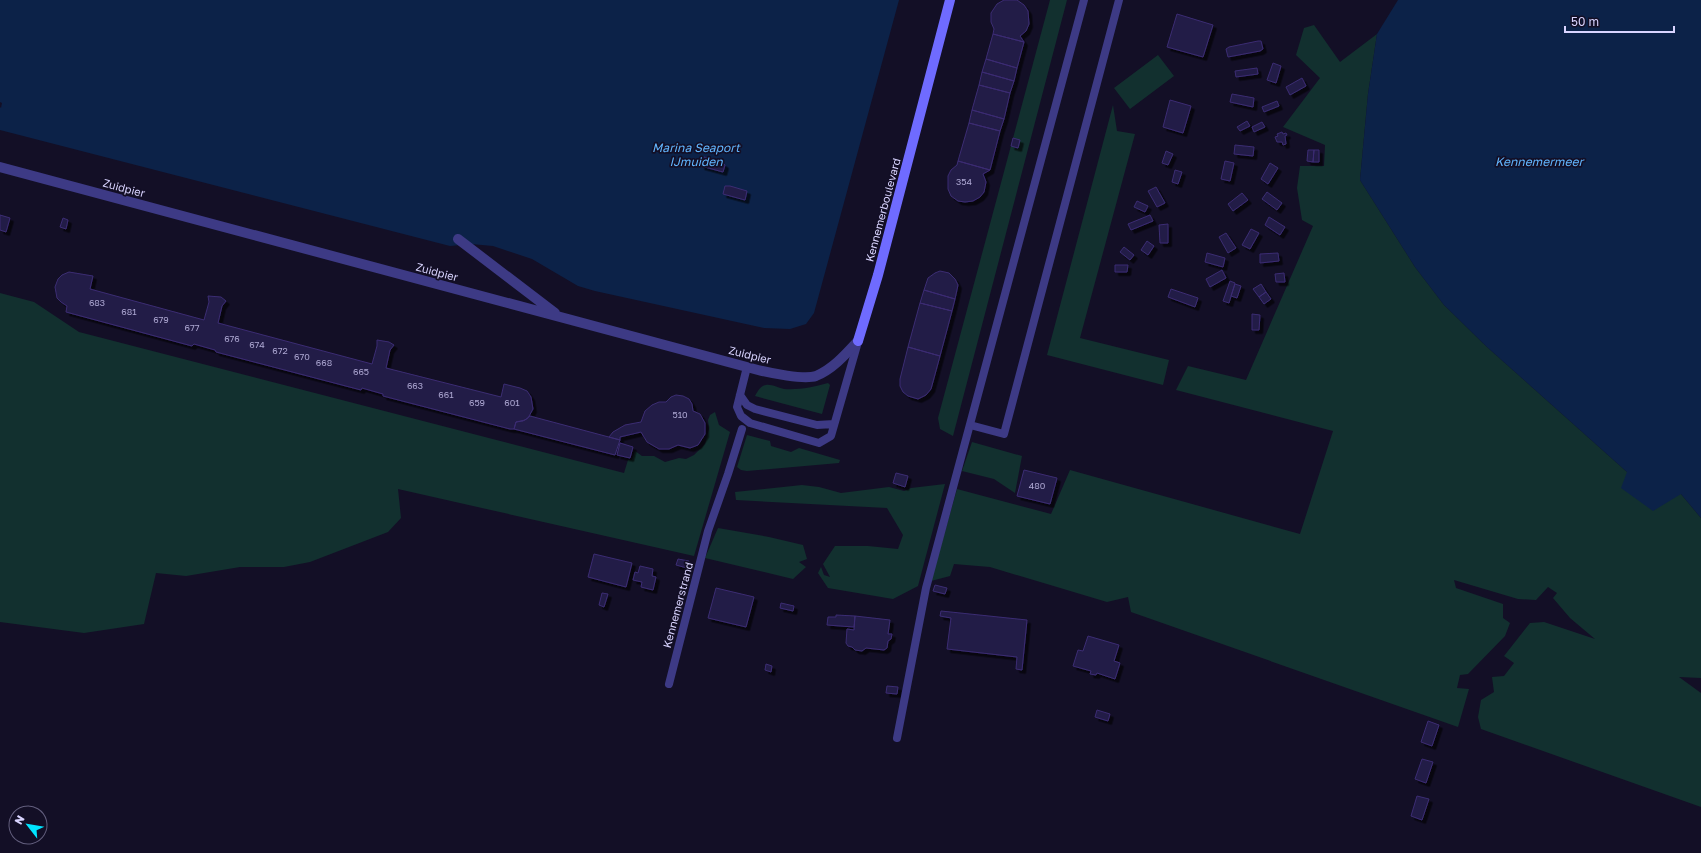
<svg xmlns="http://www.w3.org/2000/svg" width="1701" height="853" viewBox="0 0 1701 853" font-family="'Golos Text',sans-serif">
  <defs>
    <filter id="shadow"><feDropShadow dx="3.5" dy="3.5" stdDeviation="0" flood-color="#0009"/></filter>
  </defs>
  <rect width="100%" height="100%" fill="#130f26"/>
  <path fill="#12302f" d="M1050,0H1067L953,436L940,429L938,418Z
    M1314,25L1340,62L1377,34L1368,94L1360,180L1415,267L1444,305L1487,347L1627,472L1681,494L1701,518V678L1679,677L1701,693V807L1481,729L1478,717L1481,700L1494,692L1492,677L1504,676L1514,663L1504,656L1530,623L1544,622L1595,639L1570,618L1553,598L1557,593L1548,587L1536,600L1518,599L1454,580L1456,588L1503,604V618L1510,623L1505,636L1468,674L1460,675L1457,688L1469,689L1458,727L1131,612L1128,597L1107,602L990,567L954,564L950,576L931,581L957,489L1051,514L1070,470L1300,534L1333,431L1176,390L1188,366L1246,380L1313,226L1302,220L1297,188L1300,166H1324L1325,145L1283,127L1320,78L1296,55L1304,28Z
    M1158,55L1174,76L1130,109L1114,88Z
    M1113,105L1117,131L1135,134L1080,338L1169,360L1163,385L1047,355Z
    M0,293L34,302L79,332L624,473L628,460H632L635,451L642,456H654L665,462L679,458L686,459L694,455L705,444L709,429L708,420L710,415L715,412L719,425L730,432L694,556L398,489L401,518L388,532L310,562L284,567H240L186,576L156,573L144,624L84,633L0,622Z
    M828,383L830,385L822,414L755,396C758,391 760,386 766,385C771,384 779,388 784,389C800,390 813,387 828,383Z
    M747,435L770,441L771,446L791,452L799,448L840,460L839,463L747,471L741,470L737,467Z
    M972,442L1022,456L1015,493L994,479L962,471Z
    M945,484L918,586L893,599L828,588L818,573L821,567L824,575L830,577L823,564L835,546H868L898,549L903,535L887,508L736,500L735,492L802,485L819,487L841,493L889,487L904,491L911,488Z
    M718,528L769,537L803,545L807,559L799,562L806,567L793,579L705,558Z"/>
  <path fill="#0c2248" d="M0,0H899L814,313L806,324L790,329L764,328L595,291L578,286L532,259L493,246L471,244L450,246L0,130V107L1,108L2,103L0,102Z
    M1398,0H1701V518L1681,494L1653,511L1621,488L1627,472L1487,347L1444,305L1415,267L1360,180L1368,94L1377,34Z"/>
  <path fill="#241b47" stroke="#3b2d73" filter="url(#shadow)" d="M1004,0H1017L1024,5L1028,11L1029,24L1026,31L1020,36L1024,42L993,34L994,29L991,22V13L997,4Z
    M1177,14L1213,25L1203,57L1167,47Z
    M993,34L1024,42L1017,68L986,59Z
    M1258,41H1261L1263,49L1260,51L1228,57L1226,49L1229,47Z
    M986,59L1017,68L1014,81L982,72Z
    M1273,63L1281,66L1276,83L1267,80Z
    M1257,68L1258,74L1236,77L1235,71Z
    M982,72L1014,81L1010,93L979,85Z
    M1302,78L1306,86L1290,95L1286,87Z
    M979,85L1010,93L1004,119L972,110Z
    M1232,94L1254,98L1253,107L1230,102Z
    M1170,100L1191,106L1183,133L1163,127Z
    M1277,101L1279,106L1264,112L1262,107Z
    M972,110L1004,119L1000,131L969,123Z
    M1247,121L1250,126L1240,131L1237,127Z
    M1262,122L1265,127L1254,132L1252,127Z
    M969,123L1000,131L990,170L958,161Z
    M1282,132L1283,134L1286,133L1287,135L1285,136L1286,144L1283,145L1282,142H1277L1275,137L1278,136L1277,134Z
    M1013,138L1020,140L1018,148L1011,146Z
    M1235,145L1254,147L1253,156L1234,154Z
    M1308,150H1314L1313,162L1307,161Z
    M1314,150H1319V162H1313Z
    M1166,151L1173,154L1168,165L1162,163Z
    M704,157L721,162L725,165L723,172L701,166Z
    M958,161L990,170L983,174L986,182L984,192L980,197L973,201L965,202L958,201L951,196L948,189V176L951,170L957,165Z
    M1225,161L1234,163L1230,181L1221,179Z
    M1270,163L1278,168L1268,184L1261,179Z
    M1175,170L1182,172L1178,184L1172,182Z
    M725,186H730L747,191L745,200L723,194Z
    M1156,187L1165,203L1157,207L1148,191Z
    M1267,192L1282,203L1277,210L1262,199Z
    M1242,193L1248,200L1233,211L1228,204Z
    M1137,201L1148,206L1145,212L1134,207Z
    M0,215L10,218L6,232L0,230Z
    M1150,215L1153,221L1131,230L1128,224Z
    M1269,217L1285,227L1280,235L1265,225Z
    M63,218L68,220L66,229L60,227Z
    M1168,224V243H1160L1159,225Z
    M1251,229L1259,233L1250,249L1242,245Z
    M1226,233L1236,248L1228,253L1219,237Z
    M1147,241L1154,246L1148,255L1141,250Z
    M1124,247L1134,255L1130,260L1120,252Z
    M1207,253L1225,258L1223,267L1205,262Z
    M1278,253L1279,261L1260,263V254Z
    M1115,265H1128L1127,272H1115Z
    M1222,270L1226,278L1210,287L1206,279Z
    M940,271L949,273L955,279L958,285L955,299L924,290L928,278L935,273Z
    M69,272L93,276L90,289L204,320L209,302L208,296L221,297L226,301L222,306L218,323L372,364L377,346V340L389,342L394,345L390,350L386,368L501,397L504,384L520,388L527,391L531,397L533,409L528,418L523,421L516,422L514,429H510L383,396V394L362,388L361,390L216,352L215,350L194,344L192,346L66,312L67,306L61,302L57,298L55,287L58,279L62,275Z
    M1284,273L1285,282H1276L1275,274Z
    M1230,281L1235,283L1229,303L1223,301Z
    M1235,284L1241,286L1237,298L1231,296Z
    M1261,284L1266,292L1259,297L1253,289Z
    M1171,289L1198,298L1195,307L1168,297Z
    M924,290L955,299L952,311L920,303Z
    M1266,292L1271,299L1264,304L1259,297Z
    M920,303L952,311L940,356L908,347Z
    M1252,314L1260,315L1259,330H1252Z
    M908,347L940,356L931,389L926,395L918,399L908,396L903,392L900,386V379Z
    M676,395L683,396L689,399L692,404L693,411L700,414L705,423V434L698,445L690,448L678,445L669,449H659L647,442L641,432L620,437V440L609,437L613,432L625,425L641,422L645,411L652,405L659,402H666L671,397Z
    M530,416L620,440L615,455L514,429L516,422L525,420Z
    M620,443L633,447L630,458L617,455Z
    M1024,470L1057,478L1050,504L1017,496Z
    M896,473L908,476L905,487L893,483Z
    M594,554L632,563L626,587L588,577Z
    M678,559L689,561L687,568L676,565Z
    M640,566L653,569L652,576L656,577L653,590L641,587L642,582L633,580L635,572L638,573Z
    M935,585L947,588L945,594L933,591Z
    M716,588L754,597L746,627L708,618Z
    M602,593L608,594L604,607L599,605Z
    M781,603L794,606L793,611L780,608Z
    M941,611L1027,620L1022,670L1016,669L1017,657L947,649L951,618L940,616Z
    M836,615L855,616L854,627L827,625L828,617H836Z
    M855,616L890,620L888,634H892L891,639L888,641L887,648L884,650L866,648L862,651L855,650L852,647L848,646L846,643L847,629L854,630Z
    M1088,636L1119,645L1114,661L1120,663L1115,679L1097,673L1096,675L1090,674L1091,671L1073,666L1078,650L1083,651Z
    M766,664L772,666L771,672L765,670Z
    M887,686L898,687L897,694L886,693Z
    M1097,710L1110,714L1108,721L1095,717Z
    M1428,721L1439,725L1432,746L1421,742Z
    M1422,759L1433,762L1426,783L1415,779Z
    M1417,796L1429,799L1422,820L1411,816Z"/>
  <g fill="none" stroke-linecap="round" stroke-linejoin="round">
    <path stroke="#3d3a85" stroke-width="8" d="M747,367L737,407L741,416L750,423L819,443L831,436L858,342
      M740,395L747,405L755,409L817,425L834,424
      M970,425L1004,434L1119,0
      M669,684L708,531L728,474L742,429
      M897,738L926,588L1084,0"/>
    <path stroke="#3d3a85" stroke-width="10" d="M0,167L758,370C770,373 804,380 816,376C833,369 846,354 858,341
      M458,239L555,313"/>
    <path stroke="#6f6bff" stroke-width="10" d="M858,341L878,275L950,0"/>
  </g>
  <g text-anchor="middle" stroke-width="3.5" stroke-linejoin="round" paint-order="stroke">
    <g font-size="9" fill="#aca6d1">
      <text x="964" y="185">354</text>
      <text x="97" y="306">683</text>
      <text x="129" y="315">681</text>
      <text x="161" y="323">679</text>
      <text x="192" y="331">677</text>
      <text x="232" y="342">676</text>
      <text x="257" y="348">674</text>
      <text x="280" y="354">672</text>
      <text x="302" y="360">670</text>
      <text x="324" y="366">668</text>
      <text x="361" y="375">665</text>
      <text x="415" y="389">663</text>
      <text x="446" y="398">661</text>
      <text x="477" y="406">659</text>
      <text x="512" y="406">601</text>
      <text x="680" y="418">510</text>
      <text x="1037" y="489">480</text>
    </g>
    <g font-size="11" fill="#d9d4ff" stroke="#130f26">
      <text transform="translate(124 188) rotate(15)" y="4">Zuidpier</text>
      <text transform="translate(883 210) rotate(-75)" y="4">Kennemerboulevard</text>
      <text transform="translate(437 272) rotate(15)" y="4">Zuidpier</text>
      <text transform="translate(750 355) rotate(14)" y="4">Zuidpier</text>
      <text transform="translate(678 605) rotate(-75)" y="4">Kennemerstrand</text>
    </g>
    <g font-size="12" font-style="italic" fill="#62b6ff" stroke="#130f26">
      <text x="696" y="152">Marina Seaport<tspan x="696" dy="14">IJmuiden</tspan></text>
      <text x="1539" y="166">Kennemermeer</text>
    </g>
  </g>
  <g transform="translate(28 825) rotate(301)"><circle r="19" fill="#130f26" stroke="#625e7d"/>
  <path d="M0-3L7 15L0 10L-7 15Z" fill="#00e5ff"/>
  <text y="-6" font-size="11" font-weight="bold" text-anchor="middle" fill="#d9d4ff">N</text>
  </g>
  <path d="M1565 26v6h109v-6" fill="none" stroke="#d9d4ff" stroke-width="2"/>
  <text x="1571" y="26" font-size="12" fill="#d9d4ff" stroke="#130f26" stroke-width="3" paint-order="stroke">50 m</text>
</svg>
